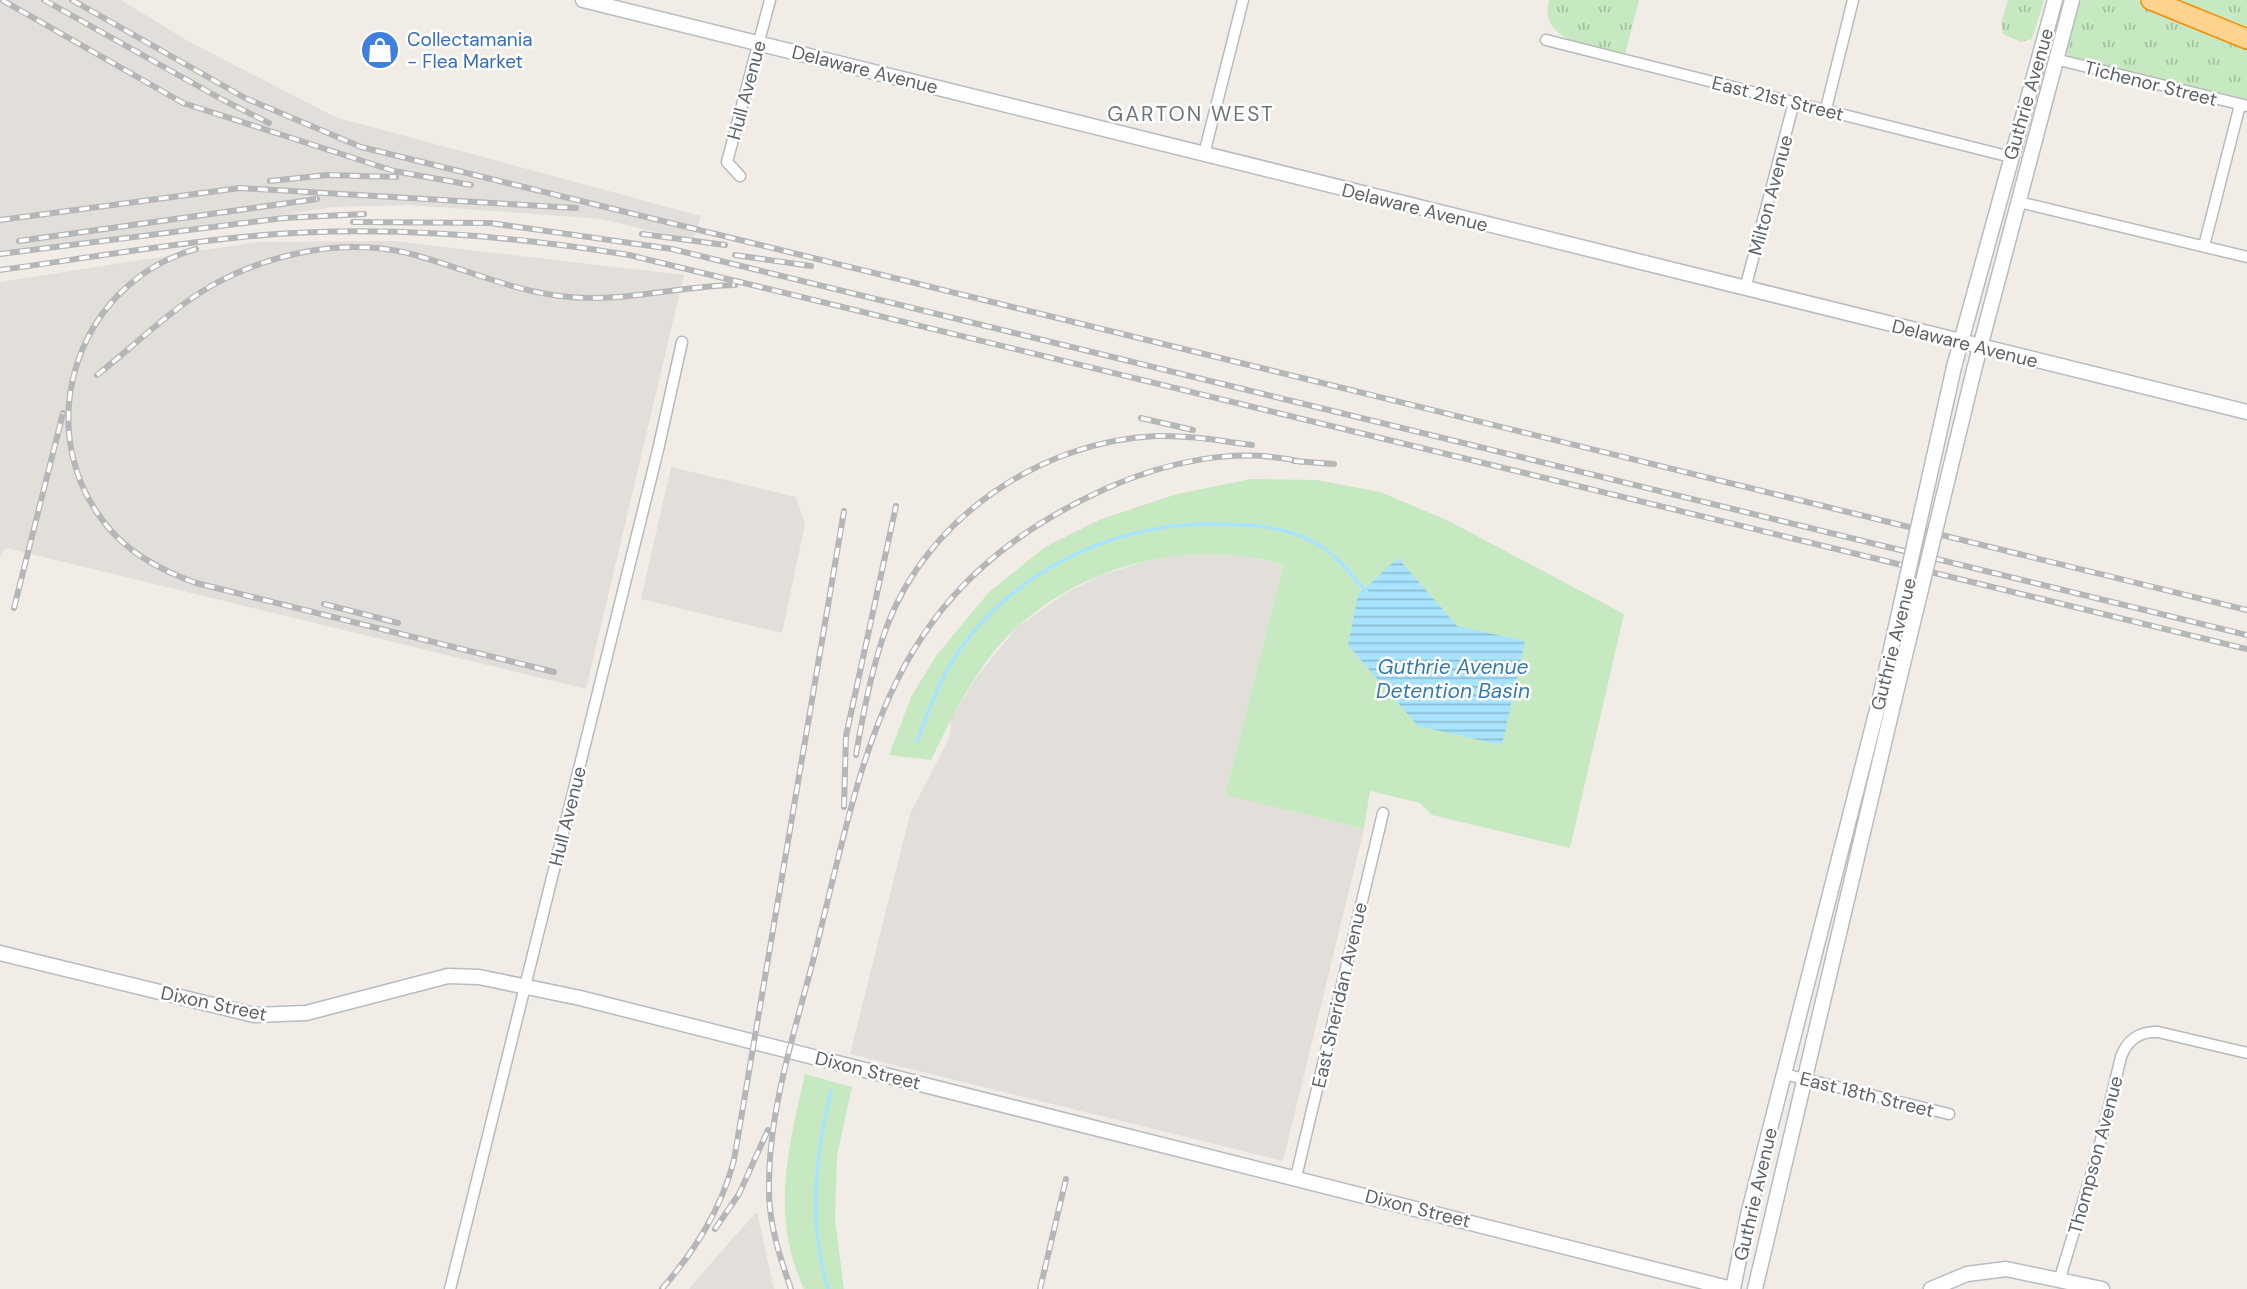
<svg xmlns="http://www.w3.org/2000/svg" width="2247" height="1289" viewBox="0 0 2247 1289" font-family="'DM Sans',sans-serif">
  <defs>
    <pattern id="grass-tufts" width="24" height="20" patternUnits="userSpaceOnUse" patternTransform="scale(1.75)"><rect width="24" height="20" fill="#c7e9c2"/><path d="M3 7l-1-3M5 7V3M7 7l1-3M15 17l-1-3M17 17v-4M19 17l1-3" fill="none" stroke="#a5c0a1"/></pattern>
    <pattern id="water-rules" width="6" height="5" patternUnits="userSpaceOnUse" patternTransform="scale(1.75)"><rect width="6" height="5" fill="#a8e4ff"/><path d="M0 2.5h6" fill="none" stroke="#8cbcd2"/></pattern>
  </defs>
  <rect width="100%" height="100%" fill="#f1ede6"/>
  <path fill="#e2dfda" d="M0,0H121L188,41L335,117L701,216L693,241L601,219L409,205L334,207L0,257Z
    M393,241L684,275L586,689L6,548L0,557V282L256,242Z
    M671,467L796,497L805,524L782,633L641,599Z
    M1188,553L1239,555L1283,565L1225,795L1364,829L1283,1161L850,1054L910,814L950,736L951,719L975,679L1017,627L1066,593L1101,575L1154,559Z
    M757,1212L774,1289H689L732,1239Z"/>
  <path fill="url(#grass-tufts)" d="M1549,0H1639L1625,55C1595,47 1538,43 1549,0Z
    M2008,0H2044L2032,39L2021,42L2003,34L2001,24Z
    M2081,0H2141L2247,44V101L2071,57L2065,51L2076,5Z
    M2172,0H2247V31Z"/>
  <path fill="#c7e9c2" d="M1251,479L1317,480L1380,492L1449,521L1624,614L1570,848L1432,815L1420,803L1370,791L1364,829L1225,795L1283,565C1192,538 1089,563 1018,626C979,661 954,713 931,760L889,755L912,695L936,656L989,592L1045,547L1101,519L1177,494Z
    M805,1074L852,1087L837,1156L835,1219L844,1289H804C770,1217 788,1148 805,1074Z"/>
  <path fill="url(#water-rules)" d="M1398,558L1457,626L1525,641L1502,745L1418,726L1348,645L1358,595Z"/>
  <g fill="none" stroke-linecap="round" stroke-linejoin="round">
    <path stroke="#a8e4ff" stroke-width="3.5" d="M917,741C926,718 934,694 946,672C998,579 1104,525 1208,524C1245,524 1285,525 1317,544C1336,554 1352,576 1367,592
      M828,1289C808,1224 815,1156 831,1091"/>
    <defs>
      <path id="street" d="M1546,40L2011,157
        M2055,59L2247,106
        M1826,109L1853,0
        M1204,154L1243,0
        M740,176L727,162L770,0
        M2019,202L2247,257
        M2204,246L2240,105
        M1745,289L1794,102
        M1784,1074L1949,1114
        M1296,1177L1383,813
        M2060,1278L2098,1152L2121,1057C2127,1040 2140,1031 2158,1032L2247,1053
        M450,1289L658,450L682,342"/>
      <path id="secondary" d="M583,0L2247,412
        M1954,367L2055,0
        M1974,370L2072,0
        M0,953L254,1015L306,1013L448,976L479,977L580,998L1732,1289
        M1733,1289L1748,1215L1880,698
        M1755,1289L1894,701
        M1931,1289L1967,1274L2006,1269L2102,1289"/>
      <path id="highway" d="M2151,0L2247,39"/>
    </defs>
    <use href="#street" stroke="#b7babd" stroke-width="13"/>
    <use href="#secondary" stroke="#b7bcc1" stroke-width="17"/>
    <use href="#highway" stroke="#f78b00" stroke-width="22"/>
    <use href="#street" stroke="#fff" stroke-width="10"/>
    <use href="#secondary" stroke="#fff" stroke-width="14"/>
    <use href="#highway" stroke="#ffd48f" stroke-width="19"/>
    <defs>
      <path id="rail" d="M2,0L183,103L394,171L471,185
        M44,0L223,100L269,123
        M72,0L245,98L361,147L2247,610
        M270,181L327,175L396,177
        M0,220L240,188L576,208
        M353,222L490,223L672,249L2247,635
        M642,234L725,245
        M19,241L317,199
        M196,249C72,284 26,439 114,534C137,558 166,572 196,583L554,672
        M0,254L284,218L364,214
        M735,255L811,266
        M0,270C81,259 161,245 242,237C372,224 501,234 629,255L2247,649
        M97,375C134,346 170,310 211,286C270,253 345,237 411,254C461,267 509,290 560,296C618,304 677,286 735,285
        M1141,418L1193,430
        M1294,461L1334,464
        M324,604L398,623
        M14,608L63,413
        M856,755C863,713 872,666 887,626C928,517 1042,441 1156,436C1188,435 1221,441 1252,445
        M844,807L846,736L896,506
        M715,1229L739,1194L768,1130
        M662,1289C695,1250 721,1210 734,1160L844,511
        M791,1289C779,1255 768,1221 769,1185C769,1107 796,1028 815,953C867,743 886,589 1105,489C1165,462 1236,446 1302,462
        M1040,1289L1066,1179"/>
    </defs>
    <use href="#rail" stroke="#b5b6b7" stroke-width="6"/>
    <use href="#rail" stroke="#fff" stroke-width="3.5" stroke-dasharray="10" stroke-linecap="butt"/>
    <defs>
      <path id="secondary-bridge" d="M1880,698L1954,367
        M1894,701L1974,370"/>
    </defs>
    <use href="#secondary-bridge" stroke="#b7bcc1" stroke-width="17" stroke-linecap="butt"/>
    <use href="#secondary-bridge" stroke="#fff" stroke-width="14"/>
  </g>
  <defs>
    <symbol id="shop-disc" viewBox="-11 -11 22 22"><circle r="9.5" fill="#3f7fe0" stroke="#fff"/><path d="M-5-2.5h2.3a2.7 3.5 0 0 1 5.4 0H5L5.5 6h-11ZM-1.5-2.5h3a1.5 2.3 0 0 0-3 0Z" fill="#fff"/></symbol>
  </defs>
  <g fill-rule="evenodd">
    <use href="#shop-disc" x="358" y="28" width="44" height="44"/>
  </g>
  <g text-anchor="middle" stroke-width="5" stroke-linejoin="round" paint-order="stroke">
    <g font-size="19" fill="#366cbe" stroke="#fff" text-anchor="start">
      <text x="407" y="46">Collectamania<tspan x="407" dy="22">- Flea Market</tspan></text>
    </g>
    <g font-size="19" fill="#5e6367" stroke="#fff">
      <text transform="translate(865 69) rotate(14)" y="7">Delaware Avenue</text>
      <text transform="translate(2151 83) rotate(14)" y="7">Tichenor Street</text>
      <text transform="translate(746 90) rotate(-75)" y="7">Hull Avenue</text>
      <text transform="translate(2028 94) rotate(-74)" y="7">Guthrie Avenue</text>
      <text transform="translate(1778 98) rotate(14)" y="7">East 21st Street</text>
      <text transform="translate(1770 195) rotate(-75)" y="7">Milton Avenue</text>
      <text transform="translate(1415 207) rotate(14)" y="7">Delaware Avenue</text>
      <text transform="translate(1965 343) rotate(14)" y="7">Delaware Avenue</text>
      <text transform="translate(1893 644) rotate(-76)" y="7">Guthrie Avenue</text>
      <text transform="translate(567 816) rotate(-76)" y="7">Hull Avenue</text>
      <text transform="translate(1339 995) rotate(-77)" y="7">East Sheridan Avenue</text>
      <text transform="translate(214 1003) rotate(12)" y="7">Dixon Street</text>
      <text transform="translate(868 1070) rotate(14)" y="7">Dixon Street</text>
      <text transform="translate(1867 1094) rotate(14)" y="7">East 18th Street</text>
      <text transform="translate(2095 1155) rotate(-75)" y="7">Thompson Avenue</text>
      <text transform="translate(1755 1194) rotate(-77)" y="7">Guthrie Avenue</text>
      <text transform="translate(1418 1208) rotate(14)" y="7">Dixon Street</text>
    </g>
    <g font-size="21" letter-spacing="2" fill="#6e757a" stroke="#fff">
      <text x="1191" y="121">GARTON WEST</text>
    </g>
    <g font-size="21" font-style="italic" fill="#377ba7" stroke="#fff">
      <text x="1453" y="674">Guthrie Avenue<tspan x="1453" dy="24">Detention Basin</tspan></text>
    </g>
  </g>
</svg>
